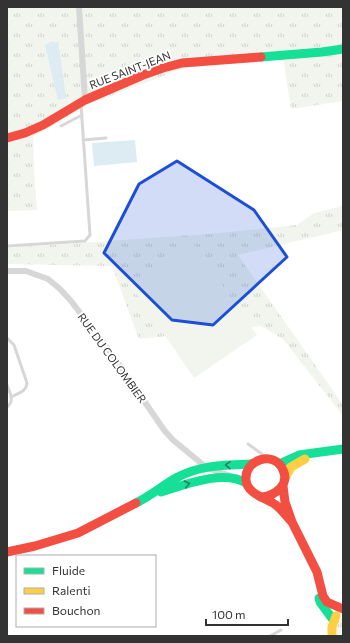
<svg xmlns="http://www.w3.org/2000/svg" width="350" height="643" viewBox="0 0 350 643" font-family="Commissioner,sans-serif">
  <defs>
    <pattern id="grass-tufts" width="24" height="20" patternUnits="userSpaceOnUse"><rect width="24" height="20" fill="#f1f5ed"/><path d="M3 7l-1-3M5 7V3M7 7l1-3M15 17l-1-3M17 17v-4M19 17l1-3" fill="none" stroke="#cfd2cc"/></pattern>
  </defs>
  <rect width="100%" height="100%" fill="#fff"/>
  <path fill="url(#grass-tufts)" d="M7,7H343V101L291,109L283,57L184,68L89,104L33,137L34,171L37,210L7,211Z
    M343,206V230L238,255L343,405V416L283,339L261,326L139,339L112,266L7,264V248L209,234L297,225L314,213Z
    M343,616V636H337V626Z"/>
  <path fill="#f1f5ed" d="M193,243L257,335L194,378L131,286Z"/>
  <path fill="#ddebf3" d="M53,41L54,43L58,41L66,98L58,100L45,45Z
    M135,140L137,162L94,166L92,143Z"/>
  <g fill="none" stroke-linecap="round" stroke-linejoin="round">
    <path stroke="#d7d7d7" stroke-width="3" d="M61,126L82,115
      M83,140L106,138
      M7,247L8,246L85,241L90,235L81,105
      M7,338L14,345L27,383C26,392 19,393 11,397
      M7,385C10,393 15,401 7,407
      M248,444L262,454L264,457
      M270,636L281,630"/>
    <path stroke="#d7d7d7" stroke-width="6" d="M79,7L85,100
      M7,271H26L48,279L60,289L71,301L114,357L164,430L173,440L207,468L231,476"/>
    <path stroke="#16e098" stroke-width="9" d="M261,57L322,52L343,49
      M279,464L299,455L343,449
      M161,492C184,485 224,469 246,483
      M136,503C150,496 162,486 176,478C199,465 226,465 252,464
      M319,598L320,602L334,621"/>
    <path stroke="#ffcf43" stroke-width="9" d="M285,478L291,467L305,459
      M332,636V627L336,616"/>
    <path stroke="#f24e42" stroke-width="9" d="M7,138L25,133L43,125L85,100L143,75L163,68L182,63L261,57
      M283,486L285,502L292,522L317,572L323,596L327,602L343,609
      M263,497C275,495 290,485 283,470C275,450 244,459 246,480C247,495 268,498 277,506C283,511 287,517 292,522
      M7,552L35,546L78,533L136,503"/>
  </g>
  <defs><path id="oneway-chevron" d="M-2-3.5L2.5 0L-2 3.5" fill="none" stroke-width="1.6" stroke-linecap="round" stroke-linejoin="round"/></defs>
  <g stroke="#268160">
    <use href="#oneway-chevron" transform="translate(228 465) rotate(-178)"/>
    <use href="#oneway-chevron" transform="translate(187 484) rotate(-12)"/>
  </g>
  <path fill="#1d4ed8" fill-opacity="0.2" stroke="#1d4ed8" stroke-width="3" stroke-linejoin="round" d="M177,161L254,210L287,257L213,325L172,320L104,253L139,184Z"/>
  <g text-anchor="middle" stroke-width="4" stroke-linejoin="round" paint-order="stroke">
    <g font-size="11" fill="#333" stroke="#fff">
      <text transform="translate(130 70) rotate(-21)" y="4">RUE SAINT-JEAN</text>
      <text transform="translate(112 358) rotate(54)" y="4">RUE DU COLOMBIER</text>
    </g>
  </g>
  <rect width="350" height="643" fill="none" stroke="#333333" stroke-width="16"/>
  <rect x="16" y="555" width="140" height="72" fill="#ffffff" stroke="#adadad"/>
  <rect x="24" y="568" width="20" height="6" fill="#16e098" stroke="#adadad"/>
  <text x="52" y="575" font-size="12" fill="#333333">Fluide</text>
  <rect x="24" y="588" width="20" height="6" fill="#ffcf43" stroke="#adadad"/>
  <text x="52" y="595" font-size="12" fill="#333333">Ralenti</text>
  <rect x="24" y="608" width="20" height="6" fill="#f24e42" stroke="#adadad"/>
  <text x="52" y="615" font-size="12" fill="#333333">Bouchon</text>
  <path d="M206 619v6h82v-6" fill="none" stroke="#333333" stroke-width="2"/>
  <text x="212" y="619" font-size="12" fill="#333333" stroke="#ffffff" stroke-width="3" paint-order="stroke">100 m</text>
</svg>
